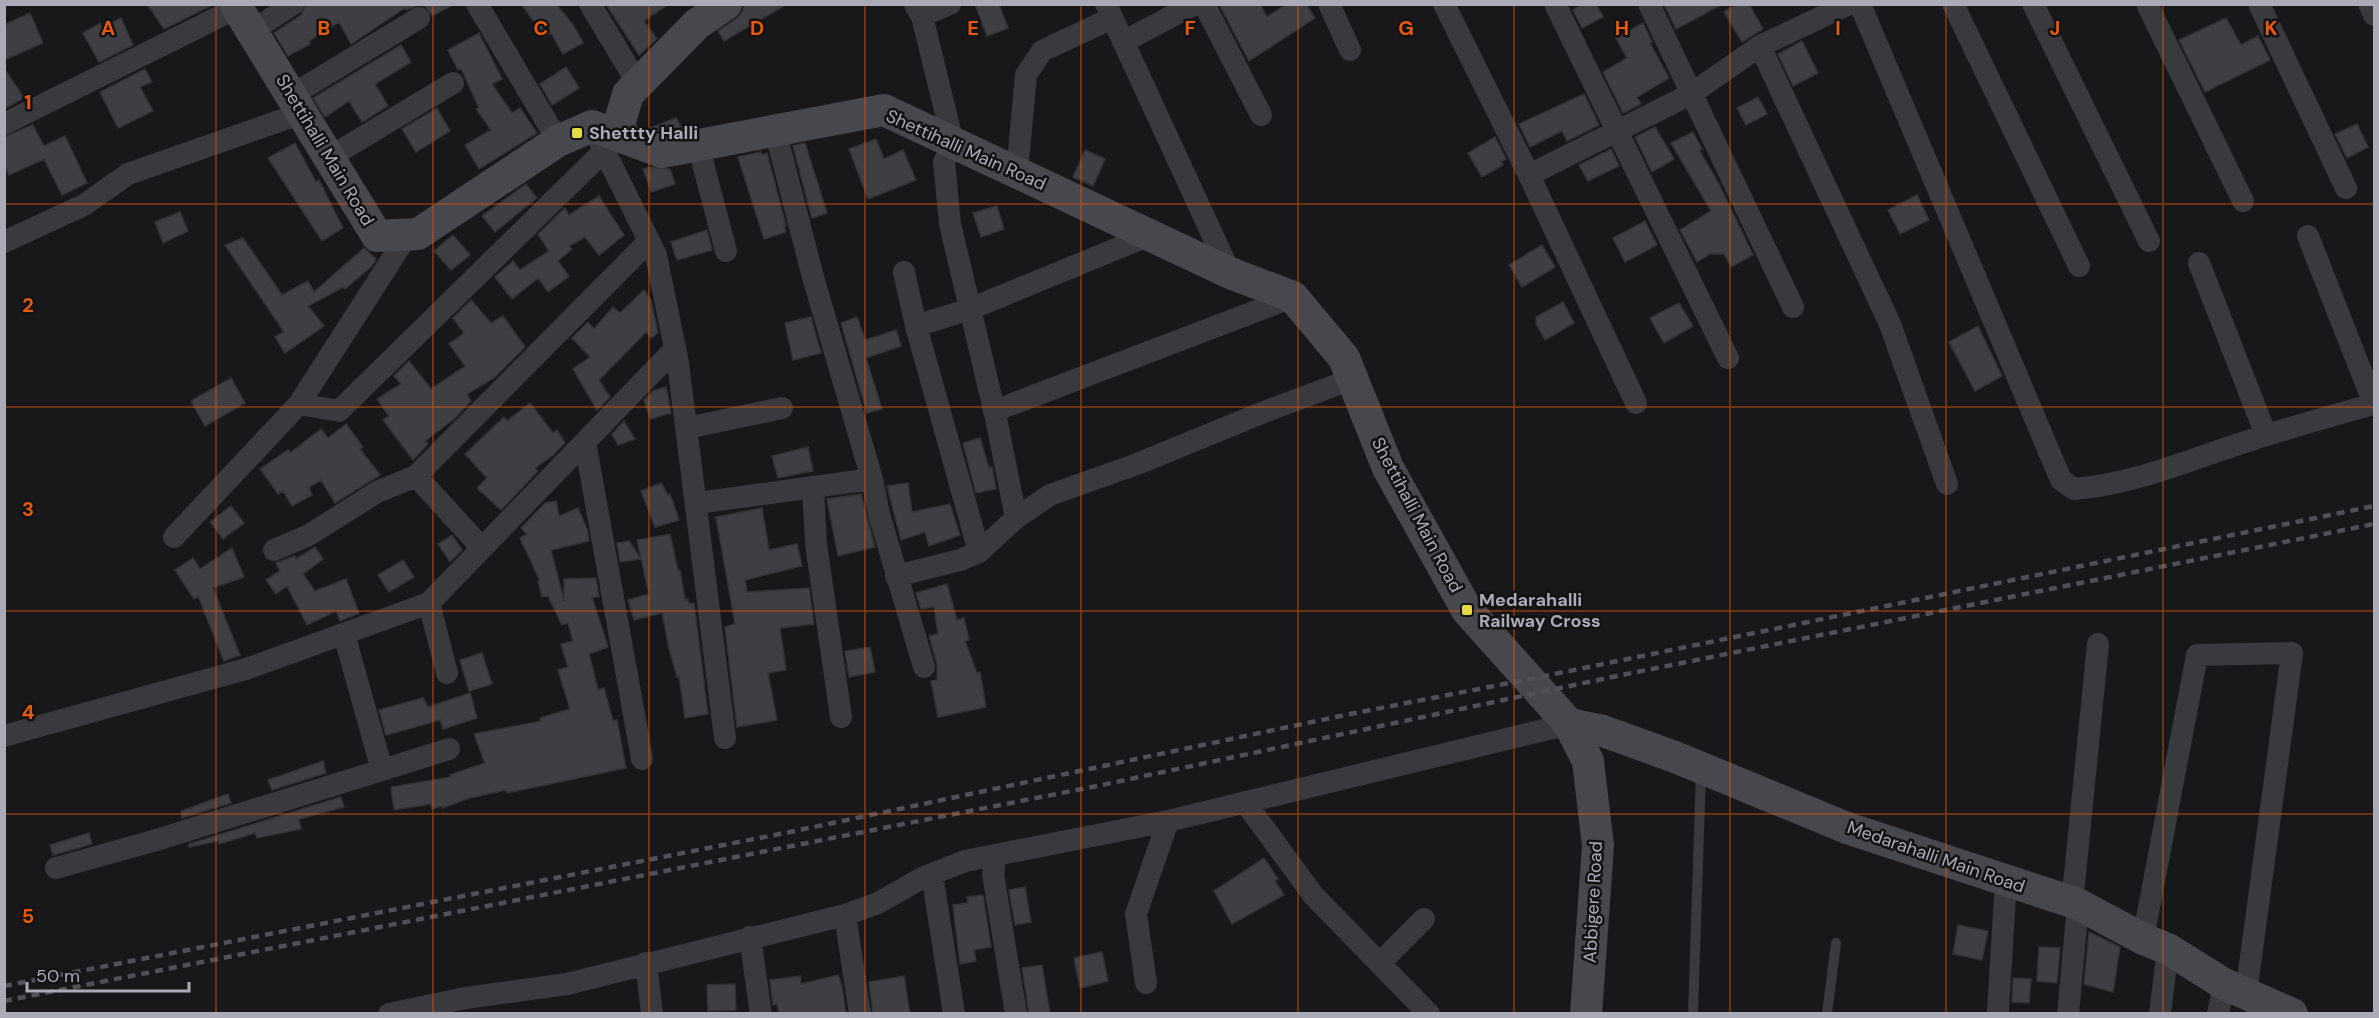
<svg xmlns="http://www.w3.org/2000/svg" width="2379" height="1018" viewBox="0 0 2379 1018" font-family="'DM Sans',sans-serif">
  <rect width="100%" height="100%" fill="#181719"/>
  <path fill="#3f3f43" stroke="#333235" stroke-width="1.5" d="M147,4H214L164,29Z
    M306,4H455L432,16L425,6L418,5L406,10L405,8L351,44L339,22L309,41L310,44L288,56L274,33L301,15Z
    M521,4H556L574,26L583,43L563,54L551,33L545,37Z
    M606,4H669L644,21L657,39L639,55Z
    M744,4H787L724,41L718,31L737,18L742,12Z
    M975,4H999L1008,28L987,36Z
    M1219,4H1260L1267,17L1287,4H1306L1315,18L1249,61Z
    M1583,4H1596L1603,17L1582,28L1573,10Z
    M1664,4H1723L1676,29Z
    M1737,4H1749L1763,29L1742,42L1724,12Z
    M30,13L43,43L4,60V25Z
    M121,18L133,45L99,62L83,33L100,23L102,28Z
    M2226,18L2241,45L2258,36L2270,60L2205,92L2179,40Z
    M1643,23L1652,42L1650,43L1669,78L1637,97L1641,104L1623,113L1603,72L1627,58L1616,38Z
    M479,33L502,79L492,84L512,113L520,108L537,133L479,169L465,145L491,130L476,109L479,108L465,77L461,69L458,70L448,50Z
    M1802,41L1818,73L1793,86L1778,54Z
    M401,45L411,62L375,84L388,106L362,122L349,101L325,117L313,98Z
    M566,67L579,88L552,105L540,84Z
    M4,68L24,98L4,109Z
    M145,69L152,82L140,87L153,111L118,128L100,92Z
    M1584,94L1599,125L1567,141L1562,131L1530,147L1519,124Z
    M1758,97L1767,114L1746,125L1737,108Z
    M437,108L450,131L416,152L402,129Z
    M676,118L683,130L664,133L650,128Z
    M2357,124L2368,147L2347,158L2335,134Z
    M33,125L44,146L65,136L87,183L62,195L44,159L9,175L4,165V137Z
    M1655,127L1674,159L1652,172L1635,137Z
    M1693,132L1702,149L1699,150L1718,182L1753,255L1731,267L1724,254H1710L1697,262L1680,230L1711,211L1671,143Z
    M1495,137L1506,159L1501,161L1503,165L1482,177L1468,153Z
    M876,139L884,159L903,150L916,180L868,199L849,149Z
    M295,143L316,182L319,180L343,228L322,241L268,158Z
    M805,143L827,213L812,218L793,146Z
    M1611,149L1619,166L1588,181L1579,165Z
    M1085,150L1105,159L1093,186L1073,177Z
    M761,152L762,155L767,153L786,226H784L786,232L764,239L738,157Z
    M650,167L670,169L675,184L651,192L643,169Z
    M526,184L537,198L495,232L482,216Z
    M1917,195L1929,220L1900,234L1888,210Z
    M599,196L624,235L599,255L585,237L569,246L572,249L558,261L569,276L548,292L538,278L512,299L495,277L513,261L520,270L549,251L538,234L565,208L569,215Z
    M997,206L1004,229L981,237L973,213Z
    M180,212L188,231L163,243L155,222Z
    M1645,221L1657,245L1625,262L1613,238Z
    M707,230L712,250L677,260L671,242Z
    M453,235L470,255L451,270L434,251Z
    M243,238L282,295L308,281L314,292L364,248L376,259L372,266L345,289L343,287L308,306L324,326L285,353L275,337L284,332L225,245Z
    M1542,245L1555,267L1522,287L1509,265Z
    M644,290L651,300L658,333L651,338L646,332L599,380L610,397L597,410L573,369L590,357L572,338L588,322L594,329L613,307L620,313Z
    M471,300L491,323L503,316L525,347L494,378L467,394L471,401L454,419L425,441L428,444L413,460L383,420L389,416L377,399L401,384L394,376L409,361L431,389L465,366L449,344L464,333L453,318Z
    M1563,302L1574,323L1545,340L1536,324V317Z
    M1679,303L1693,326L1664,343L1650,318Z
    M811,317L821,353L793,360L785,323Z
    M857,317L865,340L896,330L901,346L866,358L882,409L867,413L841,323Z
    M1978,326L2002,376L1975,391L1949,342Z
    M231,378L245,403L205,426L191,401Z
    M666,387L671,413L650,419L644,400L653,391Z
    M530,403L553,433L557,430L565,443L552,456L535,468L538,471L501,510L477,488L487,478L465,454L504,417L507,421Z
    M624,421L635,439L618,445L612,434Z
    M346,424L363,447L360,449L380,475L335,503L321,480L309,487L312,495L292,506L283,491L278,494L260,469L288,450L290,453L321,429L328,438Z
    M980,438L989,468L992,467L996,489L976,493L963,443Z
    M808,447L813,471L778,478L772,456Z
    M661,483L668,495L670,494L679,520L655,527L641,491Z
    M908,483L912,512L950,504L960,535L929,546L925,532L901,540L887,486Z
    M861,494L875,547L838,556L827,499Z
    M556,501L559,516L578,508L587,529L589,541L551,550L564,601V579L596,578L599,597H592L608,647L589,654L598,690L604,688L613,721L617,720L626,768L507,793L506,790L470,798L442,808L441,806L432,809L431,804L394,810L391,787L451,777L450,775L485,763L474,734L541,721L540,718L570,709L558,670L568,667L561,644L573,641L568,623L562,625L548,596L542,597L538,581H540L520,538L527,534L521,528L545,503Z
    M231,506L244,523L223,539L210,522Z
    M762,508L769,550L797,544L802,566L745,580L747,592L809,588L814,624L780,628L786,670L768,673L777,720L737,727L725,627L735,624L716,517Z
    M670,534L678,571L680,570L685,600L688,599L689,604L694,603L708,714L685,718L679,676L677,677L669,648L662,613L634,620L628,600L649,594L637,540Z
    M452,535L462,550L450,562L438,544Z
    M629,541L641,559L620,562L617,543Z
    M315,547L323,559L303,574L315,591L346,579L359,613L340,621L336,611L307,625L287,586L276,594L266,580L280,571L276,563L295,556L296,559Z
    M232,548L244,577L213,588L240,655L224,661L198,596L194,599L175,570L193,558L200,569Z
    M403,560L414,577L389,592L378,575Z
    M947,584L957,620L964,618L969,640L965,641L977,673L980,672L986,707L938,717L931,681L937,680V664L929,636L938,634L934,607L921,609L916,593Z
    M870,647L875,672L849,677L845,651Z
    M482,653L492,684L469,691L460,660Z
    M470,693L477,718L443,729L440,720L386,735L379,710L423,698L428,707Z
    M323,761L326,773L272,790L268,780Z
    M228,794L231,803L182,818L181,811Z
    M341,797L344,807L299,819L301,829L257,838L255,833L219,844L218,841L189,847V844Z
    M89,833L92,844L53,855L50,845Z
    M1264,858L1278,879L1275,881L1284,895L1232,924L1214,891Z
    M1025,887L1031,922L1015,925L1009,890Z
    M983,895L991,947L974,950L976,961L960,964L953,905L968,903L967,897Z
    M1958,925L1988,931L1982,960L1953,954Z
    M2089,932L2120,947L2113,992L2084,984Z
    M2039,947L2060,948L2057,983L2037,981Z
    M1102,952L1108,981L1080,988L1074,958Z
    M1042,965L1050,1014H1029L1022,968Z
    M838,975L842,986L846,1014H779L777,1004L773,1005L770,980L800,976L801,984Z
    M904,976L910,1014H873L869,982Z
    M2013,978L2031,979L2029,1003L2012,1002Z
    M735,984L736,1010L708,1011L707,985Z"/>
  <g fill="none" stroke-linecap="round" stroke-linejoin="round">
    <path stroke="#39393e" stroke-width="10" d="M1693,1014L1701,771
      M1827,1014L1836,943"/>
    <path stroke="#39393e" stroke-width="22" d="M477,4L558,141
      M590,4L638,84
      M1106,4L1230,273
      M1204,4L1261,115
      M1329,4L1350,50
      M1444,4L1529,175L1636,403
      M1555,4L1728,358
      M1649,4L1793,307
      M1860,4L2061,480L2074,489C2129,485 2181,463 2233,446C2280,430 2327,417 2374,404
      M1953,4L2079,266
      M2033,4L2149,241
      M2147,4L2243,201
      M2259,4L2346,188
      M2369,4L2374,15
      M915,5L922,16L950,4
      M922,16L953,143L944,162L950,224L996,418L1016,518
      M252,31L293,4
      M1123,42L1195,4
      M1760,46L1890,324L1947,484
      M292,95L419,18
      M4,124L237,8
      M592,126L656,255L678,363L725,738
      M775,130L813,277L872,479L879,514L924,667
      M698,145L726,251
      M330,157L453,83
      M1017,172L1026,75L1042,51L1112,18
      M1529,175L1691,94L1760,46L1849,4
      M2308,236L2374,404
      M4,242L84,205L128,174L302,113
      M2199,263L2266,435
      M904,272L916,326L979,552
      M916,326L970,309L1150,235
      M299,404L339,411L604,151
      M994,411L1293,297
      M687,428L782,408
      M585,442L642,759
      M416,476L649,241
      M813,488L816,544L841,717
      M697,503L872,479
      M174,537L299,404L408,234
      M274,550L309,535L377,492L416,476L482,548
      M896,576L960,560L979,552L1016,518L1050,495L1137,464L1264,412L1352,379
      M429,603L447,673
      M4,736L246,669L429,603L675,349
      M382,770L449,749
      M1245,802L1313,895L1429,1014
      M1168,821L1569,724
      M996,855L993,874L1016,1014
      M56,868L153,841L382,770L344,634
      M932,874L954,1014
      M2072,904L2098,644
      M845,915L860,1014
      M750,937L761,1014
      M2143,939L2197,655L2292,653L2246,994
      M646,963L652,1014
      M1380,963L1424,919
      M1998,1010L2006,881
      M389,1014L465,998L567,984L845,915L878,903L922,878L965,861L1168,821L1136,914L1146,983
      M2068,1014L2078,904
      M2160,1014L2168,949
      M2218,1014L2224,984"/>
    <path stroke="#47474e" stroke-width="32" d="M235,4L377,236L418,234L558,141L592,126L662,152L884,110L1230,273L1293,297L1344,358L1388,468L1467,610L1569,724L1588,761L1598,846L1586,1014
      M616,135L628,94L697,24L726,4
      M1569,724L1603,731L1675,757L1847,828L2078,904L2143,939L2168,949L2224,984L2292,1014"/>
    <path stroke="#505057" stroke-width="4.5" stroke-dasharray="8 6" stroke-linecap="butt" d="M4,986L790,832L1345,715L1530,679L2374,506
      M4,1001L1097,786L1617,676L2374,524"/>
  </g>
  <path fill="none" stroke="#e8590c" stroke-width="1.5" stroke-opacity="0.55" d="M216,4V1014M433,4V1014M649,4V1014M865,4V1014M1081,4V1014M1298,4V1014M1514,4V1014M1730,4V1014M1946,4V1014M2163,4V1014M4,204H2374M4,407H2374M4,611H2374M4,814H2374"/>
  <g fill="#e4da45" stroke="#131214" stroke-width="2">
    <rect x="571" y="127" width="12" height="12" rx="3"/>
    <rect x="1461" y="604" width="12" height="12" rx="3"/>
  </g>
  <g text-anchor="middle" stroke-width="5" stroke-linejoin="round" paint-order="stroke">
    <g font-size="18" font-weight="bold" fill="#ababb8" stroke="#131214" text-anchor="start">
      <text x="589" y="139">Shettty Halli</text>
      <text x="1479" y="606">Medarahalli<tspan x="1479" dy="21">Railway Cross</tspan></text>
    </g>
    <g font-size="18" fill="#ababb8" stroke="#131214">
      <text transform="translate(325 150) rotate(59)" y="6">Shettihalli Main Road</text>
      <text transform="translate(966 150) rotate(24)" y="6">Shettihalli Main Road</text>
      <text transform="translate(1417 515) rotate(62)" y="6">Shettihalli Main Road</text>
      <text transform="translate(1936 857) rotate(19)" y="6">Medarahalli Main Road</text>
      <text transform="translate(1593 902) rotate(-87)" y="6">Abbigere Road</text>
    </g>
  </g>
  <g font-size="20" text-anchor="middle" font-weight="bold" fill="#e8590c" stroke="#131214" stroke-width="5" stroke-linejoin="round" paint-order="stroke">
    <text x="108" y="35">A</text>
    <text x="324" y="35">B</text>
    <text x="541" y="35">C</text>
    <text x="757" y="35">D</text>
    <text x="973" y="35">E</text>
    <text x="1190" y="35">F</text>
    <text x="1406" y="35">G</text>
    <text x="1622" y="35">H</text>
    <text x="1838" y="35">I</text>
    <text x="2055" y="35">J</text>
    <text x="2271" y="35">K</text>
    <text x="28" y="109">1</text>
    <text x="28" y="312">2</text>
    <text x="28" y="516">3</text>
    <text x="28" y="719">4</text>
    <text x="28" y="923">5</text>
  </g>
  <rect width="2379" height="1018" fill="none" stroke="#ababb8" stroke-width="12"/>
  <path d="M27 982v9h162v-9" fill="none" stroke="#ababb8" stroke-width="3"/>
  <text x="36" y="982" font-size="18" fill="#ababb8" stroke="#131214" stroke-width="4.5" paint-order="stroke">50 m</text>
</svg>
